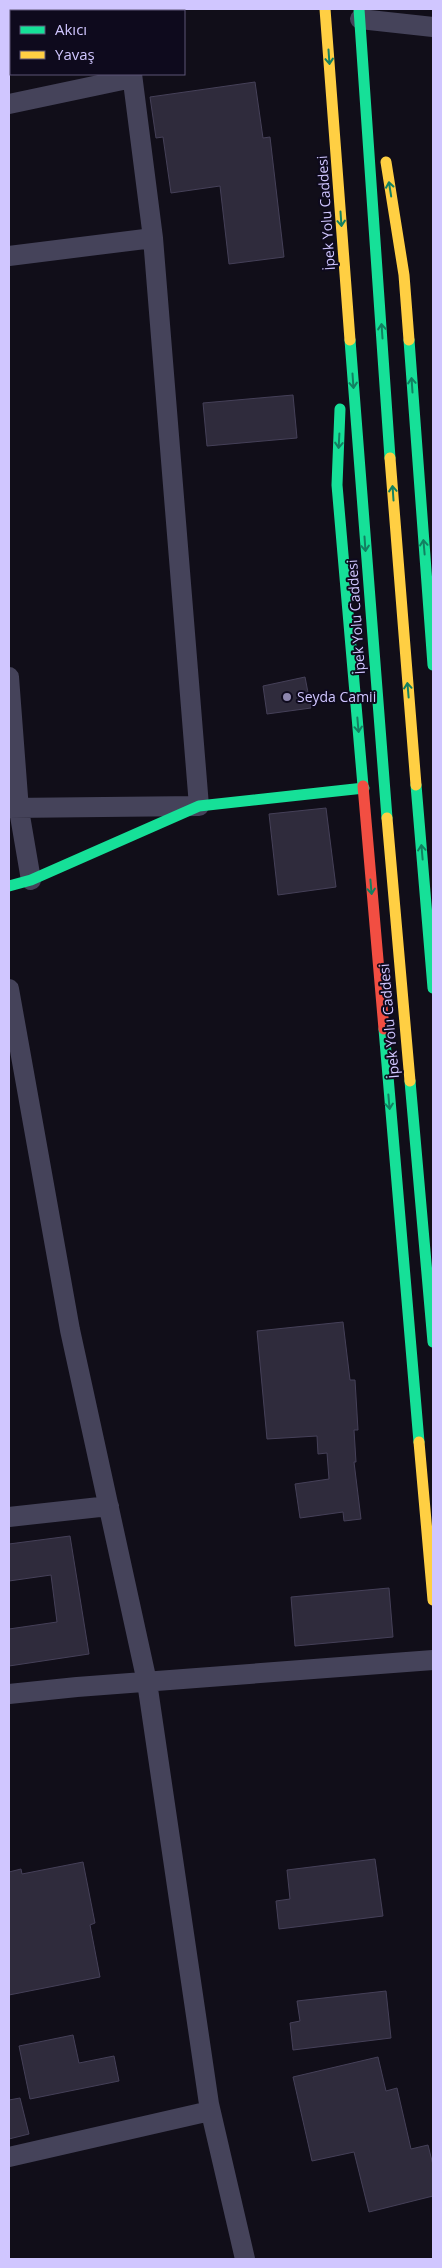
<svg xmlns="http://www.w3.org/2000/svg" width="442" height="2268" viewBox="0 0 442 2268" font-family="'Open Sans',sans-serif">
  <rect width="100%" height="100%" fill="#110e19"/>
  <path fill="#2f2b3c" stroke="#454058" d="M255,82L263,138L270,137L284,257L229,264L220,186L171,193L163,137L156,138L150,97Z
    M293,395L297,438L207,446L203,403Z
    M305,677L311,708L267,714L263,686Z
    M326,808L336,887L278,895L269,814Z
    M343,1322L350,1380H355L358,1430H354L356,1462H354L361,1519L344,1521L343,1512L300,1518L295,1484L329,1479L327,1453L318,1454L317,1436L267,1439L257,1331Z
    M70,1536L89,1654L9,1666V1629L57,1622L51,1575L9,1581V1544Z
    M389,1588L393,1637L295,1646L291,1597Z
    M375,1859L383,1916L279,1929L276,1901L290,1899L287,1870Z
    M83,1862L95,1923L90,1925L100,1977L9,1995V1872L21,1869L22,1874Z
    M386,1991L391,2038L293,2050L290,2023L300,2021L297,2001Z
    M73,2035L79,2063L114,2056L119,2081L30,2099L19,2046Z
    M378,2057L386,2091L397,2088L411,2149L428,2145L433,2165V2196L369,2212L354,2152L312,2161L293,2077Z
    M20,2098L29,2134L9,2139V2100Z"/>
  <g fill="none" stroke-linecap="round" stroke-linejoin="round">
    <path stroke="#45435a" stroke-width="20" d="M129,9V11
      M360,19L433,27
      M9,104L132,78
      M9,256L153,238
      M9,677L19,810L31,880
      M9,808L199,806L153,238L132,74
      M9,989L70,1330L147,1682L209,2104L245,2259
      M9,1517L109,1506
      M9,1694L77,1687L433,1660
      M9,2157L210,2111"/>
    <path stroke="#16e098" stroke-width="11" d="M359,9L390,458
      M350,340L387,818
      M409,340L433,665
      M340,409L337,485L363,786
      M416,785L433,988
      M9,886L31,880L199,806L364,788
      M384,1029L419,1442
      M410,1081L433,1342"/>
    <path stroke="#ffcf43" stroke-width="11" d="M325,9L350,340
      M386,162L404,275L409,340
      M390,458L416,785
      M387,818L410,1081
      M419,1442L433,1600"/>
    <path stroke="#f24e42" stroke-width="11" d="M363,786L384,1029"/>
  </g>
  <defs><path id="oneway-shaft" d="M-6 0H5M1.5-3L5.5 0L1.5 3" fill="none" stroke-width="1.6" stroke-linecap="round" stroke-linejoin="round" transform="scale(1.25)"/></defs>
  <g stroke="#128061">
    <use href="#oneway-shaft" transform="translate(329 57) rotate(86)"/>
    <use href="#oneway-shaft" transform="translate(390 189) rotate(-99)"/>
    <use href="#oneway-shaft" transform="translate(341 219) rotate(86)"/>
    <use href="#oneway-shaft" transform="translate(382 331) rotate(-94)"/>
    <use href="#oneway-shaft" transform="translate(353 381) rotate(86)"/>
    <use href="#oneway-shaft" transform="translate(412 385) rotate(-94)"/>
    <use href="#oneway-shaft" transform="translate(339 441) rotate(93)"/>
    <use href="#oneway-shaft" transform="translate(393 493) rotate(-94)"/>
    <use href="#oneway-shaft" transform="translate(365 544) rotate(86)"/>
    <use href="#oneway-shaft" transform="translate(424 547) rotate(-95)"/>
    <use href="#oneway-shaft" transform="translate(408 690) rotate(-95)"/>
    <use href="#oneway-shaft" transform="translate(358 725) rotate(85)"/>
    <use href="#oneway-shaft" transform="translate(422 852) rotate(-95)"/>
    <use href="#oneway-shaft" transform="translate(371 887) rotate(85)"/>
    <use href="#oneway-shaft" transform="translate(389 1102) rotate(85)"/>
  </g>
  <circle fill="#8d86ae" stroke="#0e0a1d" stroke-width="2" cx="287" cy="697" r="5"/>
  <g text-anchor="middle" stroke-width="4" stroke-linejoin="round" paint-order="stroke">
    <g font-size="14" fill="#d0c6ff" stroke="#0e0a1d">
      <text transform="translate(326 213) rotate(-94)" y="5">İpek Yolu Caddesi</text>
      <text transform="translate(356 617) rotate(-94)" y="5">İpek Yolu Caddesi</text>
      <text transform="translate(389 1021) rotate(-95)" y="5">İpek Yolu Caddesi</text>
    </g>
    <g font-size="14" fill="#d0c6ff" stroke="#0e0a1d" text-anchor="start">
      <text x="297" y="702">Seyda Camii</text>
    </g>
  </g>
  <rect width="442" height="2268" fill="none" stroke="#d0c6ff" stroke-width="20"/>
  <rect x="10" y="10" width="175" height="65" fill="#0e0a1d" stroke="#5c5577"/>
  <rect x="20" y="26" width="25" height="8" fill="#16e098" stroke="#5c5577"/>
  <text x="55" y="35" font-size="15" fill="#d0c6ff">Akıcı</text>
  <rect x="20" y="51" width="25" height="8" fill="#ffcf43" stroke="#5c5577"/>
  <text x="55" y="60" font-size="15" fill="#d0c6ff">Yavaş</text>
</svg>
